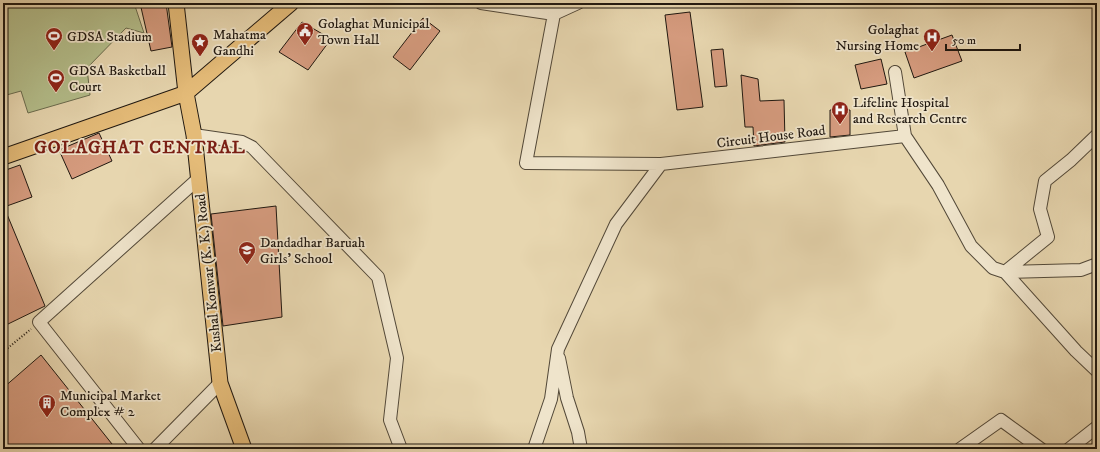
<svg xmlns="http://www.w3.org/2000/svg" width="1100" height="452" viewBox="0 0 1100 452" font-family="'IM FELL DW Pica',serif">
  <rect width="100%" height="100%" fill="#e7d6af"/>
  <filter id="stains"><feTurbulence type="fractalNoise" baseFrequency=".005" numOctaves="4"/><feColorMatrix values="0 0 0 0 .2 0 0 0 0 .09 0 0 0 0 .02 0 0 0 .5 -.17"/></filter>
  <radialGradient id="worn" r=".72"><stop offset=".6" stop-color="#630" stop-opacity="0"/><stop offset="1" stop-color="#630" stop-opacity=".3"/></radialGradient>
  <path fill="#b4be8b" stroke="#6a6b4e" d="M3,3H134L144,33L126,28L87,68L90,95L28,113L21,91L3,96Z"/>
  <path fill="#d59b7e" stroke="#201810" d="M140,3H166L172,47L151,51Z
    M690,12L703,107L677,110L665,15Z
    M423,18L440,31L410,70L393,57Z
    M302,22L331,39L308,70L279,52Z
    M952,35L962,61L914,78L905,52Z
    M723,49L727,86L715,87L711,50Z
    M881,59L887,84L861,89L855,65Z
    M741,75L758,79L760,101L784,100L785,142L754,146L753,127H745Z
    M830,110H850V135L830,137Z
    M99,133L112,161L72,179L59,150Z
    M20,165L32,197L4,207L45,306L6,325L3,317V171Z
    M276,206L282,317L223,326L211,214Z
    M41,355L116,449H3V388Z"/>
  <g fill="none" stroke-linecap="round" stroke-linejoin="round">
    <defs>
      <path id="minor" d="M481,3L554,14L578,3
        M554,14L526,163L661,164L905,136L938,185L971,246L993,268L1005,272L1081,270L1097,264
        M895,72L905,136
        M194,135L242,142L252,147L378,277L397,358L390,420L401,449
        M1097,135L1071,160L1045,181L1040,209L1048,237L1005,272L1076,351L1097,371
        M559,358L567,398L578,432L581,449
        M139,449L39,322L198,179
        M155,449L220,383
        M534,449L551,399L558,349L616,224L661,164
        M960,449L1001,420L1041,449
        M1069,449L1097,427"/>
      <path id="major" d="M176,3L186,93L194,135L220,383L244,449
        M3,157L186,93L291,3"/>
    </defs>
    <use href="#minor" stroke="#524838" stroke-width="14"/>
    <use href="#major" stroke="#201810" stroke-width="17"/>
    <path stroke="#201810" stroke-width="2" stroke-dasharray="1 2" stroke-linecap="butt" d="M3,352L31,329"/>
    <use href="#minor" stroke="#efe4cb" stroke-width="12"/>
    <use href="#major" stroke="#e4bb78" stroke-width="15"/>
  </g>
  <defs>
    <symbol id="civic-pin" viewBox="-11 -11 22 30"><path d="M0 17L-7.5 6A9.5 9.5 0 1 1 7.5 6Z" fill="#8f2418" stroke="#efe4cb"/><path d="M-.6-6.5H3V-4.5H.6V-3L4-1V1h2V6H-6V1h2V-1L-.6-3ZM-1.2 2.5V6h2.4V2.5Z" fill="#fff"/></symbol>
    <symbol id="stadium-pin" viewBox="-11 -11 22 30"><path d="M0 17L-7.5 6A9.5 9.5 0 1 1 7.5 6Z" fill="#8f2418" stroke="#efe4cb"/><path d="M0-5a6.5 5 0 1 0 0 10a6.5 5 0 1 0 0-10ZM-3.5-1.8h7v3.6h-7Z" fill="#fff"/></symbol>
    <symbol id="hospital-pin" viewBox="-11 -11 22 30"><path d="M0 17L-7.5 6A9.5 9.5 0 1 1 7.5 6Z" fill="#8f2418" stroke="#efe4cb"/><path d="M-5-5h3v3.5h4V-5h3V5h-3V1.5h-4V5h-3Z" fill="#fff"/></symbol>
    <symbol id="sight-pin" viewBox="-11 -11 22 30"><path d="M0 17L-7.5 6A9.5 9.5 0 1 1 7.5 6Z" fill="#8f2418" stroke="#efe4cb"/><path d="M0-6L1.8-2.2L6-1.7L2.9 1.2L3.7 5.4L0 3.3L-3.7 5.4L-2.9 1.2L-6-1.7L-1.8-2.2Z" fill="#fff"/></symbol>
    <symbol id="school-pin" viewBox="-11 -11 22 30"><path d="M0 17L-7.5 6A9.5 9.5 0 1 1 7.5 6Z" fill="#8f2418" stroke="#efe4cb"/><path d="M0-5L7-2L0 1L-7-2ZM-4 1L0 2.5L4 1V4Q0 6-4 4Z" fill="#fff"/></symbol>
    <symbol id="building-pin" viewBox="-11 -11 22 30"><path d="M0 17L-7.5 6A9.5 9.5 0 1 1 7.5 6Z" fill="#8f2418" stroke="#efe4cb"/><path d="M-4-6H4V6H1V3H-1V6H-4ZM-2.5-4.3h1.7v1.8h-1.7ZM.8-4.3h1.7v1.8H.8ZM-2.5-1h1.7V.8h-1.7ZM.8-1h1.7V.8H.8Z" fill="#fff"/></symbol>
  </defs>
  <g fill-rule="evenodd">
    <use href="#civic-pin" x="295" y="21" width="20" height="27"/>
    <use href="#stadium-pin" x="44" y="26" width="20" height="27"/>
    <use href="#hospital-pin" x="922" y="27" width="20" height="27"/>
    <use href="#sight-pin" x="190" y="32" width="20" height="27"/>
    <use href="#stadium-pin" x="46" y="68" width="20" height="27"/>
    <use href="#hospital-pin" x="830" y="100" width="20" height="27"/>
    <use href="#school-pin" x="237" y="240" width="20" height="27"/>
    <use href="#building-pin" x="37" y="393" width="20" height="27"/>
  </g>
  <g text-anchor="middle" stroke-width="3.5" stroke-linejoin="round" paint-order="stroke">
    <g font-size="14" fill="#201810" stroke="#efe4cb" text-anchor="start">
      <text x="318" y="28">Golaghat Municipal<tspan x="318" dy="16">Town Hall</tspan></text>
      <text x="919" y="34" text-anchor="end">Golaghat<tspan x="919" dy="16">Nursing Home</tspan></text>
      <text x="213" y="39">Mahatma<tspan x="213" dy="16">Gandhi</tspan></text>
      <text x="67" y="41">GDSA Stadium</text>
      <text x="69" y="75">GDSA Basketball<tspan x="69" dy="16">Court</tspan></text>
      <text x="853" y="107">Lifeline Hospital<tspan x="853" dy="16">and Research Centre</tspan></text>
      <text x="260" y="247">Dandadhar Baruah<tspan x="260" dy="16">Girls' School</tspan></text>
      <text x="60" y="400">Municipal Market<tspan x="60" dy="16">Complex # 2</tspan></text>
    </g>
    <g font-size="14" fill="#201810" stroke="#efe4cb">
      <text transform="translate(771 136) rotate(-7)" y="5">Circuit House Road</text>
      <text transform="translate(208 273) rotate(-96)" y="5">Kushal Konwar (K. K.) Road</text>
    </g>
    <g font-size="18" font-weight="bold" letter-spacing="1" fill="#7a1f14" stroke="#efe4cb">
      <text x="140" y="153">GOLAGHAT CENTRAL</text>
    </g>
  </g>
  <rect width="1100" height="452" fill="none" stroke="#e7d6af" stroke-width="16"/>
  <rect x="4" y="4" width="1092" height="444" fill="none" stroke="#201810" stroke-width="2"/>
  <rect x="8" y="8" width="1084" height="436" fill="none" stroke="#201810"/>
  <path d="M946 44v6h74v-6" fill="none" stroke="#201810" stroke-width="2"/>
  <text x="952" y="44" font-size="12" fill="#201810" stroke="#efe4cb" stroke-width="3" paint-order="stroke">50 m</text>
  <rect width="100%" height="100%" filter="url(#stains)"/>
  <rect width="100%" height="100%" fill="url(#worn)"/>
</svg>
